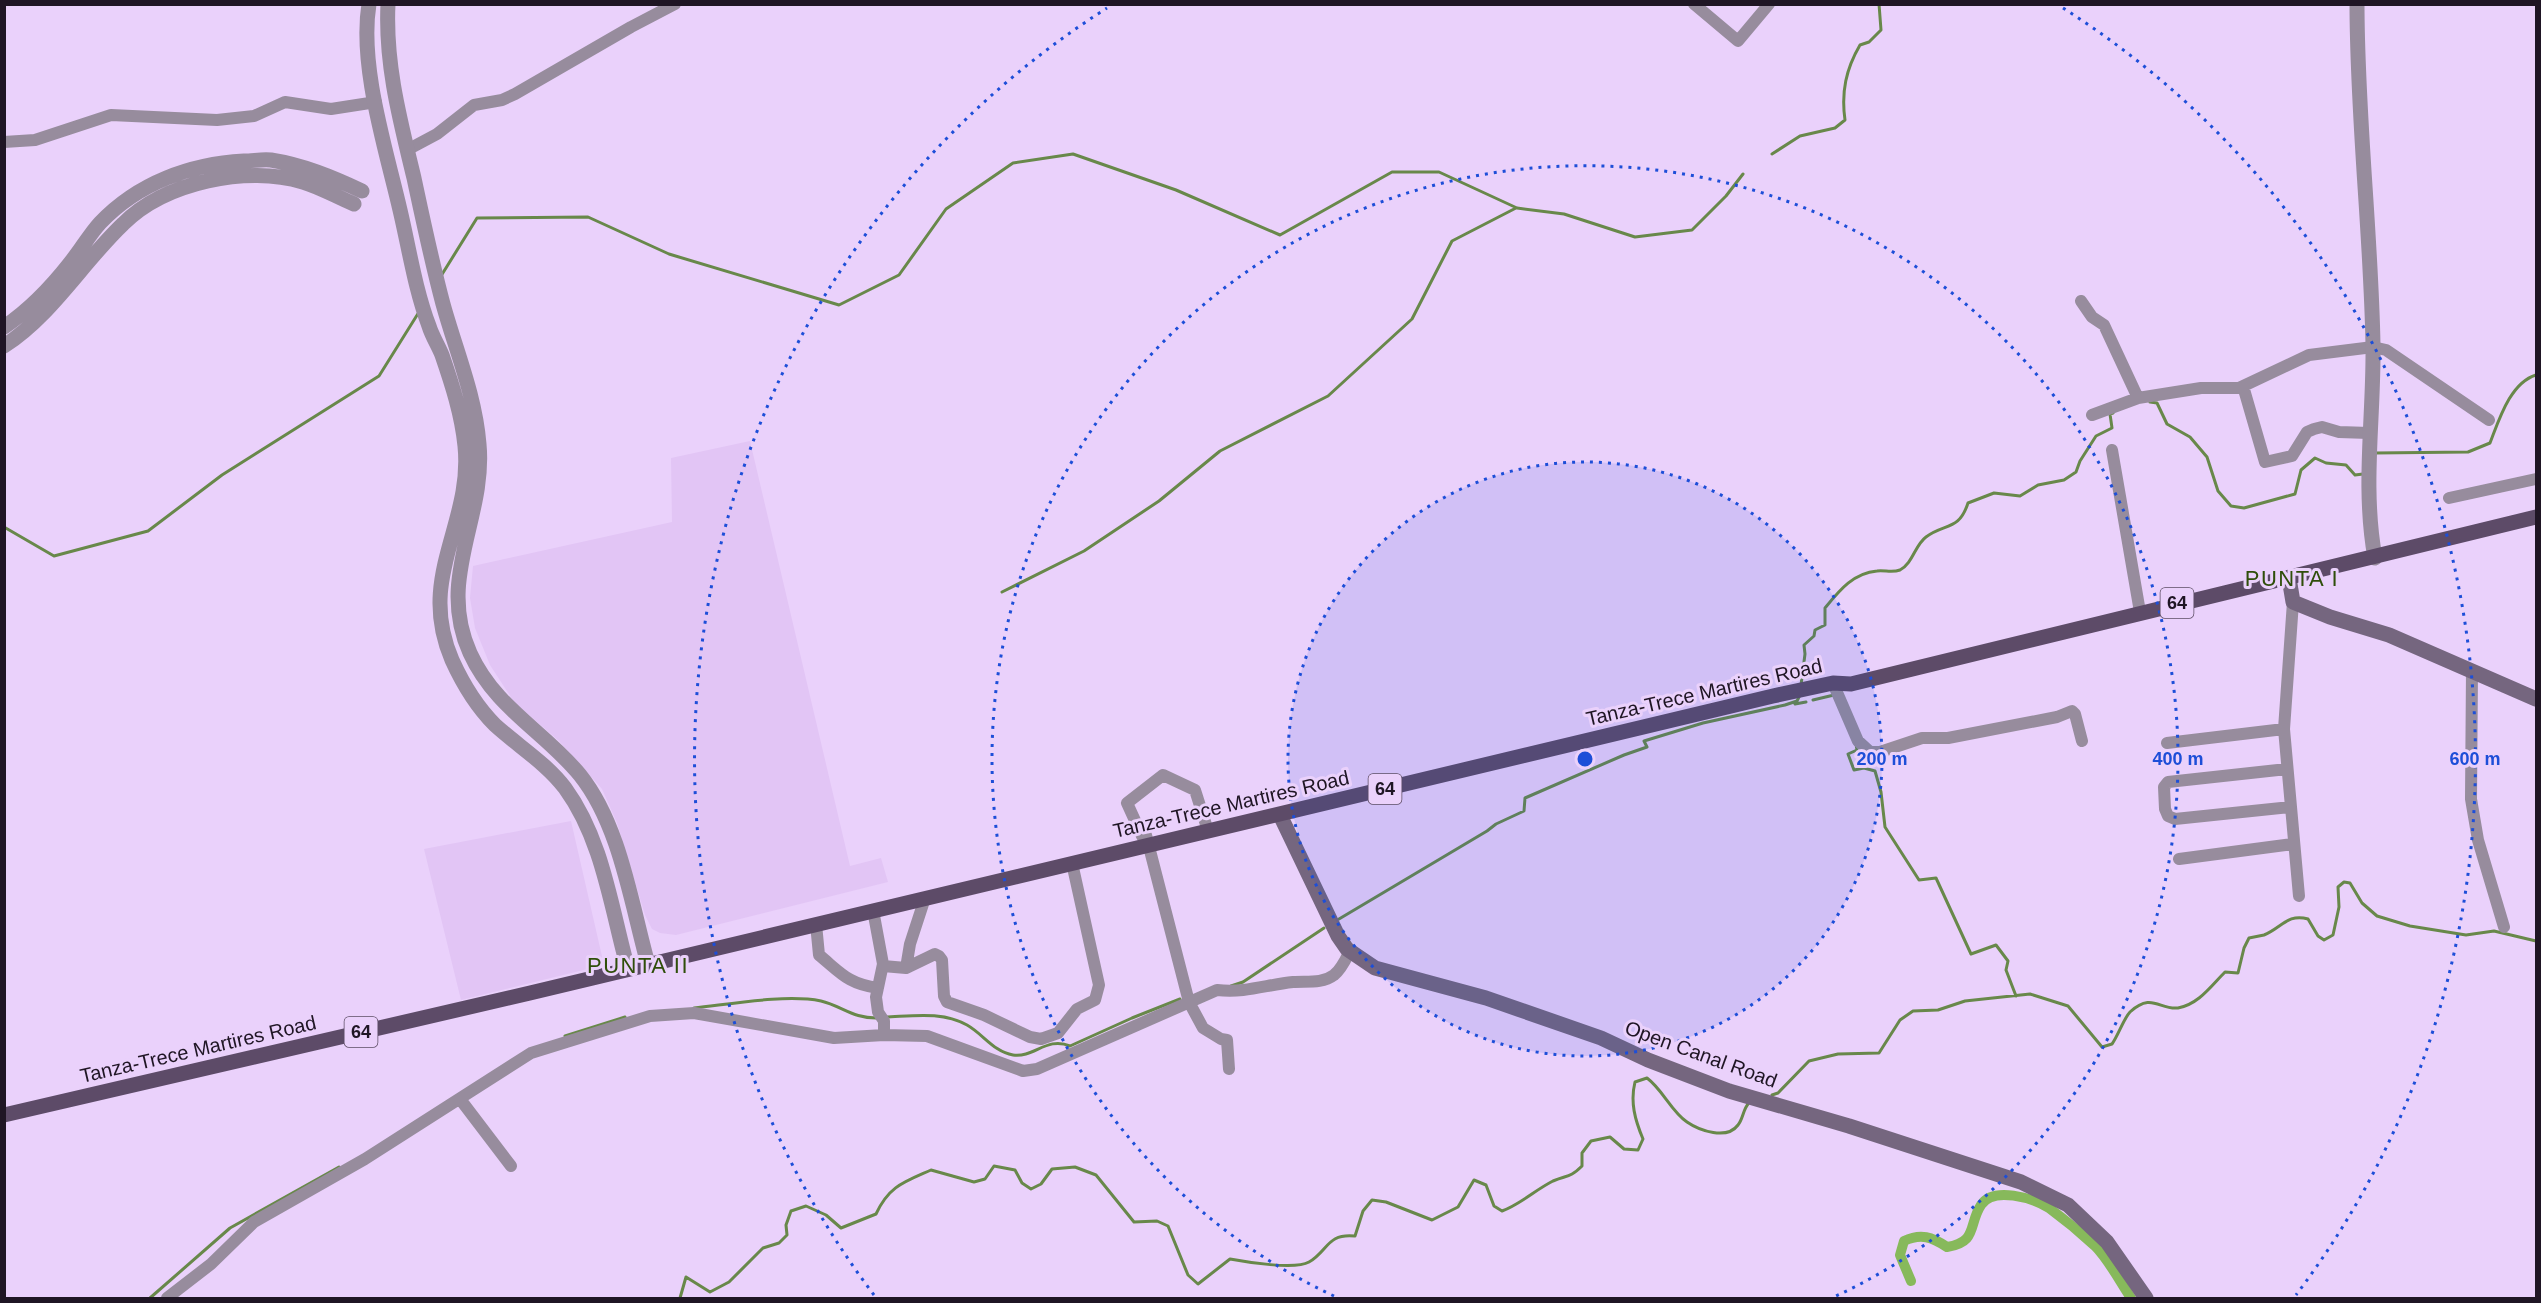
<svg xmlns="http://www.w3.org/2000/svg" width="2541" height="1303" viewBox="0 0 2541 1303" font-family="Helvetica,sans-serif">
  <rect width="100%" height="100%" fill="#ead1fb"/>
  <path fill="#e2c5f5" d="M750,441L850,866L881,858L888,882L676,935L660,933L652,929L645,915L617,823L602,789L559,741L514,702L490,665L475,628L470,598L473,566L672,522L671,458Z
    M571,821L604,965L461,1000L424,849Z"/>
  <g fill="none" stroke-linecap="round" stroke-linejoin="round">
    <path stroke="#68884a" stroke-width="3" d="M1772,154L1800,136L1835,128L1845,120C1841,92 1846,69 1860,45L1869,42L1881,30L1879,4
      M441,276L477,218L588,217L669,254L839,305L899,275L946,209L1013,163L1073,154L1176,190L1280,235L1392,172H1439L1517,208L1564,214L1635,237L1692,230L1726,196L1743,174
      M2150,402L2157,403L2167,424L2190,437L2207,457L2218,491L2231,506L2244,508L2295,494L2301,470L2315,458L2326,463L2346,465L2355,475L2363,474
      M2375,453L2468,452L2490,443C2499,420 2510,383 2536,375
      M4,527L54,556L148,531L222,475L379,376L419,312
      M1002,592L1084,551L1159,501L1220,451L1328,396L1412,319L1452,241L1516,208
      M1801,685L1805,654L1804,645L1814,636L1815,630L1825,625V608C1839,591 1853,573 1877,571C1885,570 1892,573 1900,570C1913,563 1915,545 1926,537C1945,523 1959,531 1968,503L1994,493L2020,496L2038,485L2064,480L2076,472L2080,461L2096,436L2112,428L2110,414L2113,413
      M1813,700L1834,695
      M1795,704L1806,702
      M1785,705L1797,701L1800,695
      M1856,744L1857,750L1848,754L1854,770L1864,768L1875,771L1881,792L1885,827L1919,880L1936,878L1971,954L1996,945L2008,961L2006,970L2016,996
      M1339,919L1487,831L1496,824L1524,811L1525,798L1624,755L1647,747L1644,741L1703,723L1785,705
      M1231,986L1243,982L1324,928
      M694,1008C731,1004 786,994 821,1001C842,1006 853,1019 879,1018
      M885,1017C913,1016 942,1011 967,1025C983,1034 994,1052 1013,1055C1034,1058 1047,1036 1070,1046L1132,1018L1180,999
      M565,1036L625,1017
      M1772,1095L1778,1093L1809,1061L1838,1054L1879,1053L1900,1020L1913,1011L1938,1010L1965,1001L2030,994L2068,1006L2102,1047L2112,1044C2118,1036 2124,1018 2130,1012C2152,992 2159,1010 2178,1008C2199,1004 2211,986 2225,972L2238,973L2244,948L2249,938C2254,937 2259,936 2264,935C2281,928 2288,913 2308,919L2318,936L2324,940L2333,935L2339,907L2338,887L2344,882L2350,883L2362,903L2377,916L2410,926L2466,935L2494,931L2536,941
      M150,1298L230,1228L339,1167
      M680,1298L686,1277L710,1292L729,1282L763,1248L779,1243L787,1235L786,1225L791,1211L806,1206L826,1215L841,1228L876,1214C889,1186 904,1182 931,1170L974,1182L985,1179L994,1166L1015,1170L1022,1183L1031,1189L1041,1184L1052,1169L1075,1167L1096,1175L1134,1222L1157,1221L1168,1226L1188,1275L1198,1284L1230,1259C1246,1262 1295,1270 1309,1262C1328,1251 1327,1233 1355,1236L1363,1211L1372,1200L1386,1202L1432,1220L1458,1207L1474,1180L1486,1185L1494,1206L1502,1211C1521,1204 1535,1190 1553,1181C1567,1175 1570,1178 1582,1166V1153L1591,1141L1610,1137L1624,1149L1638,1150L1643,1139C1635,1120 1630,1102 1635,1082L1647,1078C1663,1090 1671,1111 1687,1122C1700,1131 1727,1140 1738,1125C1743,1119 1743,1110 1748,1104"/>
    <path stroke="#87b95b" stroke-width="10" d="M1911,1281L1900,1255L1904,1241C1921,1233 1932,1237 1947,1247C1978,1242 1968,1225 1981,1205C1993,1186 2033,1198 2049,1208C2064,1219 2081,1233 2095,1246C2109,1260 2120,1282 2131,1298"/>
    <path stroke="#978c9d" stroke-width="12" d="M1694,4L1738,41L1769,4
      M4,142L35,140L111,115L217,120L254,116L285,102L331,109L376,102
      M407,150L437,134L474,105L502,100L515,94L631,27L675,4
      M2081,301L2092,317L2104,325L2138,398
      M2243,386L2265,462L2292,456L2307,432L2314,429L2322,427L2339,432L2369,433
      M2092,415L2138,398L2201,388H2239L2309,355L2373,347L2386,350L2489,420
      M2112,450L2140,612
      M2449,498L2536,479
      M2293,602L2284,729L2299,896
      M2472,671L2471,799L2478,840L2504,927
      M1833,683L1858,741L1870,752H1880L1922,738H1948L2057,717L2072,711L2075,714L2082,741
      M2167,743L2284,729
      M2287,769L2168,782L2164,787L2165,809L2168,816L2175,819L2290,807
      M1208,831L1195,790L1163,775L1127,803L1142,836L1146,835L1189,1002L1203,1028L1221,1039L1227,1040L1229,1069
      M2179,859L2293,844
      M873,910L883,964L876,997L878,1012L884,1021V1035L927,1036L1023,1071L1037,1069L1217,990C1246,993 1265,985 1293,982C1307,981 1322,984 1334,975C1341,970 1346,959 1350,951
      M816,924L819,955C841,973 848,984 878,988
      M883,966L906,968L910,944L925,898
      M906,968L935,954L939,956L942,960L944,996L947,1002L984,1015L1030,1037L1041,1039L1058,1033L1077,1009L1095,1000L1099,985L1072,863
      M460,1099L511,1166
      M167,1298L211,1264L254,1222L365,1159L531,1053L650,1016L694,1013L834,1038L884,1035"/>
    <path stroke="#978c9d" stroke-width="15" d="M369,4C359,66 386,149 400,210C409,248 415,289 429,326C432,336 438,345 442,355C452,384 462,415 465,446C473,524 416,577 452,660C462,682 477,707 495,725C518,746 546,763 565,788C603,840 611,908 628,969
      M388,4C385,64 400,120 414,178C423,220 432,263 443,304C456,351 475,395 479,444C486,518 436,578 470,653C495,708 544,731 580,775C620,825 631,903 648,964
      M2357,4C2357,118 2371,232 2373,345C2374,417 2362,486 2375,558
      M4,327C29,310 52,286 70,263C81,250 89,235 100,223C138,183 190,164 244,161C253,161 262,159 271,160C303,165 332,177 362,191
      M4,346C52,315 82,263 123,224C165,182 247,165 303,182C320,187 337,197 354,204"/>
    <path stroke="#75667f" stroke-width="15" d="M2289,578L2293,602L2330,617L2389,635L2536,699
      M1280,815L1338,936L1347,949L1375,968L1486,998L1601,1038L1648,1060L1729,1091L1849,1126L2021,1182L2068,1205L2107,1242L2146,1298"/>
    <path stroke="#5d4b68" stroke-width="15" d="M4,1115L530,993L1773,696L1833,683L1851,684L2536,517"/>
  </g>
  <circle cx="1585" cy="759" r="297" fill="#1d4ed8" fill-opacity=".12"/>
  <g fill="none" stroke="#1d4ed8" stroke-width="3" stroke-dasharray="3 6">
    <circle cx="1585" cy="759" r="297"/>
    <path d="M1334 1296A593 593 0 1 1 1836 1296"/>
    <path d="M874 1295A890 890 0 0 1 1107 8M2063 8A890 890 0 0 1 2296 1295"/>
  </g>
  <g text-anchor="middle" stroke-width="6" stroke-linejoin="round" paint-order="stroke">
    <g fill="#ead1fb" stroke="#5c4d64" stroke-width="1.5">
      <rect x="2160.5" y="588" width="33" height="30" rx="4.5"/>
      <rect x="1368.5" y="774" width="33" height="30" rx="4.5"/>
      <rect x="344.5" y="1017" width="33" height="30" rx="4.5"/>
    </g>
    <g font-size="18" font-weight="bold" fill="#1f1524">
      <text x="2177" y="609">64</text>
      <text x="1385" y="795">64</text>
      <text x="361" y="1038">64</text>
    </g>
    <g font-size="20" fill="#1f1524" stroke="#ead1fb">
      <text transform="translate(1704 692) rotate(-13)" y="7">Tanza-Trece Martires Road</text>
      <text transform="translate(1231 804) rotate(-13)" y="7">Tanza-Trece Martires Road</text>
      <text transform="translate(198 1049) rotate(-13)" y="7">Tanza-Trece Martires Road</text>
      <text transform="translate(1701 1054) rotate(20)" y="7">Open Canal Road</text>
    </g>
    <g font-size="22" letter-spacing="1.5" fill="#2f4e0a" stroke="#ead1fb">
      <text x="2292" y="586">PUNTA I</text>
      <text x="638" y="973">PUNTA II</text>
    </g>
  </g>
  <circle cx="1585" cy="759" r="9" fill="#1d4ed8" stroke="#ead1fb" stroke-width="3"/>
  <g font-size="18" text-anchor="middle" font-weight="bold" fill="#1d4ed8" stroke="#ead1fb" stroke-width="6" stroke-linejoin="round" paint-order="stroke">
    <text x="1882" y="765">200 m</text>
    <text x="2178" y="765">400 m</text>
    <text x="2475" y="765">600 m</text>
  </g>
  <rect width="2541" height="1303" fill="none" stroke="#1f1524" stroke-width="12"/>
</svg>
